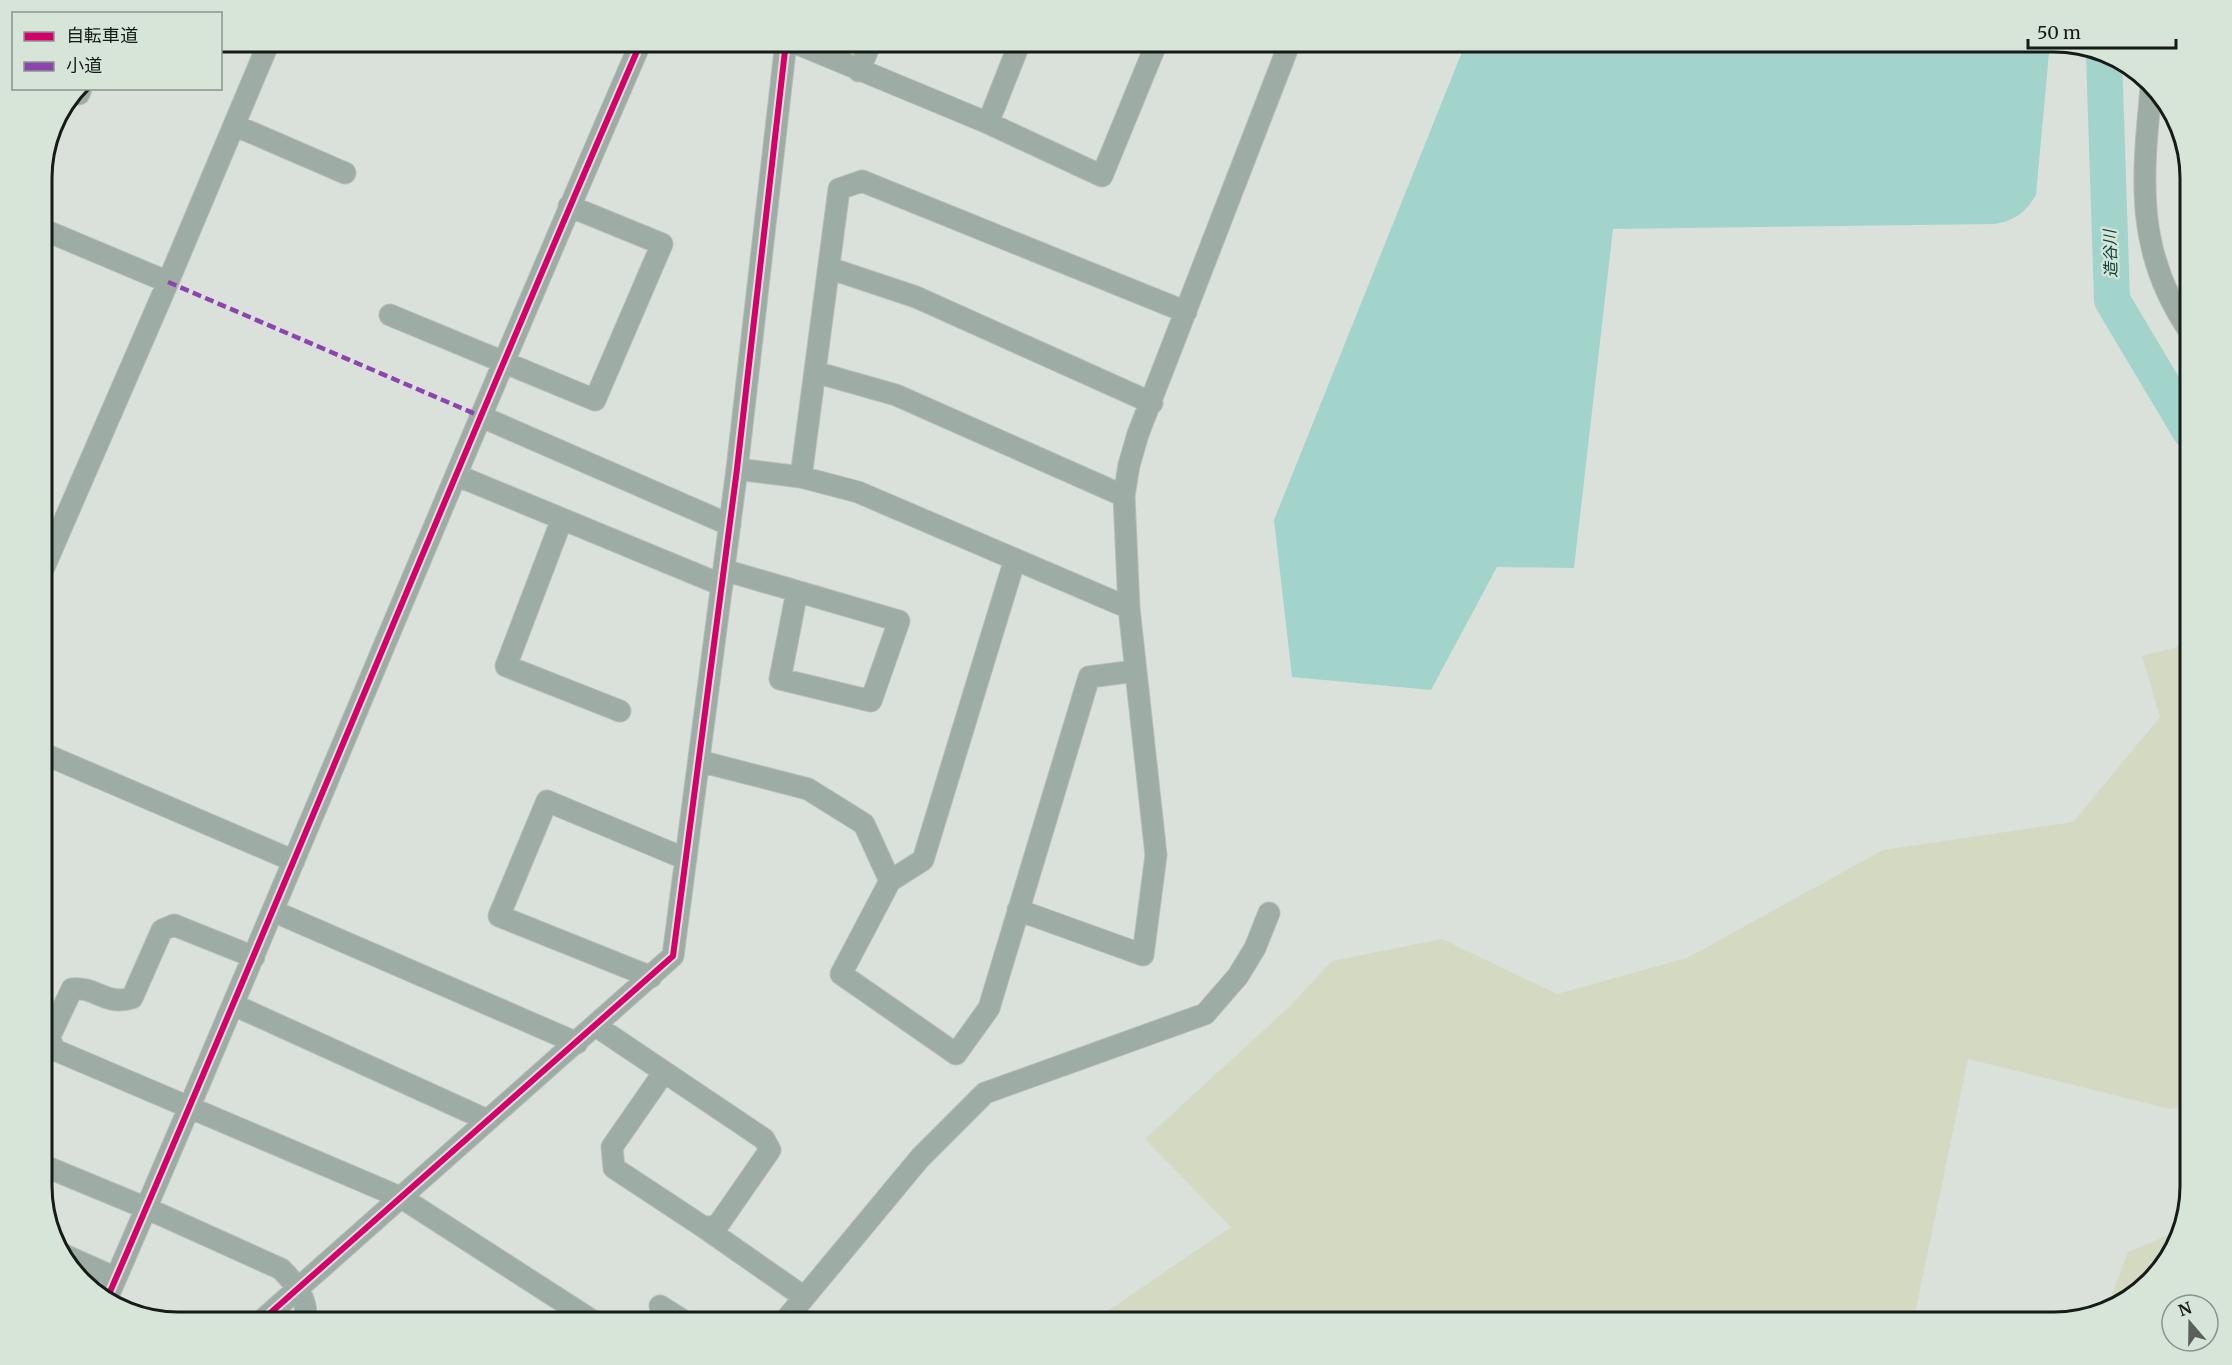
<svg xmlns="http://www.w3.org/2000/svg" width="2232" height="1365" viewBox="0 0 2232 1365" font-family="Merriweather,'Noto Sans JP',serif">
  <rect width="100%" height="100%" fill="#dae1db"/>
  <path fill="#d4d9c2" d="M2190,644V1105L2170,1109L1968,1059L1913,1323H1090L1231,1227L1145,1139L1291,1005L1332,961L1442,939L1557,994L1687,958L1883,850L2073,822L2160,717L2142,656Z
    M2178,1231L2172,1255L2122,1305L2106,1309L2128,1252Z"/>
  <path fill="#a3d4cb" d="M1466,42H2050L2036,195C2025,213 2015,220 1995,224L1613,229L1574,568L1497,567L1431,690L1292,677L1274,520Z"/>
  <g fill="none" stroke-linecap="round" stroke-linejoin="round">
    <path stroke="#a3d4cb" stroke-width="36" d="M2104,55L2112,300L2190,431"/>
    <defs>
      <path id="minor" d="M793,42L988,123L1102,176L1157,42
        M859,71L871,42
        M2151,89C2142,181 2135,252 2190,332
        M75,93L79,94L81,88
        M988,123L1020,42
        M234,125L345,173
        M42,229L168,282
        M829,268L916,297L1152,403
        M390,315L595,400L662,244L569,206
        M815,372L896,395L1124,496
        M480,416L730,525
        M737,469L801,477L858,492L1129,608
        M456,475L722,585
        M801,477L839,189L862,181L1186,312
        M562,519L506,666L620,711
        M1015,559L923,860L890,881L841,974L956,1054L989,1008L1089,677L1135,671
        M724,570L899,621L871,701L780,679L797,591
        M42,572L168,282L269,42
        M42,753L294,861
        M699,761L808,789L864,824L890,881
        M1018,910L1143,955L1156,855L1129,608L1124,496L1129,465L1138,434L1290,42
        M273,911L577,1043
        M254,957L174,925L162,930L132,998C106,1006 95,986 72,989L49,1038L55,1050L402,1198L596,1323
        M651,977L499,916L547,801L686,859
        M234,1005L487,1120
        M596,1026L764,1139L770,1150L718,1225L705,1228L614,1168L612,1147L664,1072
        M42,1165L146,1208L281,1269C295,1283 311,1302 304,1323
        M705,1228L804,1297
        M60,1253L116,1278
        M106,1301C288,882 459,460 641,42
        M660,1306L687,1323
        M259,1323L673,956L737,469L786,42
        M783,1323L920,1158L985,1093L1205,1014L1238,976L1255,948L1269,913"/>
    </defs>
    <use href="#minor" stroke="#b8bdb9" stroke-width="23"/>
    <use href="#minor" stroke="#9daca5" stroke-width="21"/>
    <path stroke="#8e44ad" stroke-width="4.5" stroke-dasharray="9 4.5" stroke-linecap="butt" d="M168,282L480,416"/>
    <defs>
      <path id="cycleway" d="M106,1301C288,882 459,460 641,42
        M259,1323L673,956L737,469L786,42"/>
    </defs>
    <use href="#cycleway" stroke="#d7e4d8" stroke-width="10"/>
    <use href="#cycleway" stroke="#d6006c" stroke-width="6"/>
  </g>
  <g text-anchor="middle" stroke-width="4.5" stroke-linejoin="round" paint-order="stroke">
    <g font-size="16" font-style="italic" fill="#01413a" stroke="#d7e4d8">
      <text transform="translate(2110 254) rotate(-92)" y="6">造谷川</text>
    </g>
  </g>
  <path d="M0 0H2232V1365H0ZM178 52H2054A126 126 0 0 1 2180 178V1186A126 126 0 0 1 2054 1312H178A126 126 0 0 1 52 1186V178A126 126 0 0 1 178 52Z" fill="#d7e4d8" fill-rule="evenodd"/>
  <path fill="none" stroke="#171b17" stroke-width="3" d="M178 52H2054A126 126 0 0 1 2180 178V1186A126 126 0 0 1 2054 1312H178A126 126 0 0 1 52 1186V178A126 126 0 0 1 178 52Z"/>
  <rect x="12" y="12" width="210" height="78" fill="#d7e4d8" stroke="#8a948b" stroke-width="1.5"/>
  <rect x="24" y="32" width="30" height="9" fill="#d6006c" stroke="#8a948b" stroke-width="1.5"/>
  <text x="66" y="42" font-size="18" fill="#171b17">自転車道</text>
  <rect x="24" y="62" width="30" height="9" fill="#8e44ad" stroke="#8a948b" stroke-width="1.5"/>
  <text x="66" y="72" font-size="18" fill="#171b17">小道</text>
  <g transform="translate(2190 1323) rotate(340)"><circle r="28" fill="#d7e4d8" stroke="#8a948b" stroke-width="1.5"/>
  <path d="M0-4.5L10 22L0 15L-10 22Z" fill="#5b605c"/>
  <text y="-9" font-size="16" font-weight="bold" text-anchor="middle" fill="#171b17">N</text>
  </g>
  <path d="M2028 39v9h148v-9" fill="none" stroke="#171b17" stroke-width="3"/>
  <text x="2037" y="39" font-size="18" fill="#171b17" stroke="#d7e4d8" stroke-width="4.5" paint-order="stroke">50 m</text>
</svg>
